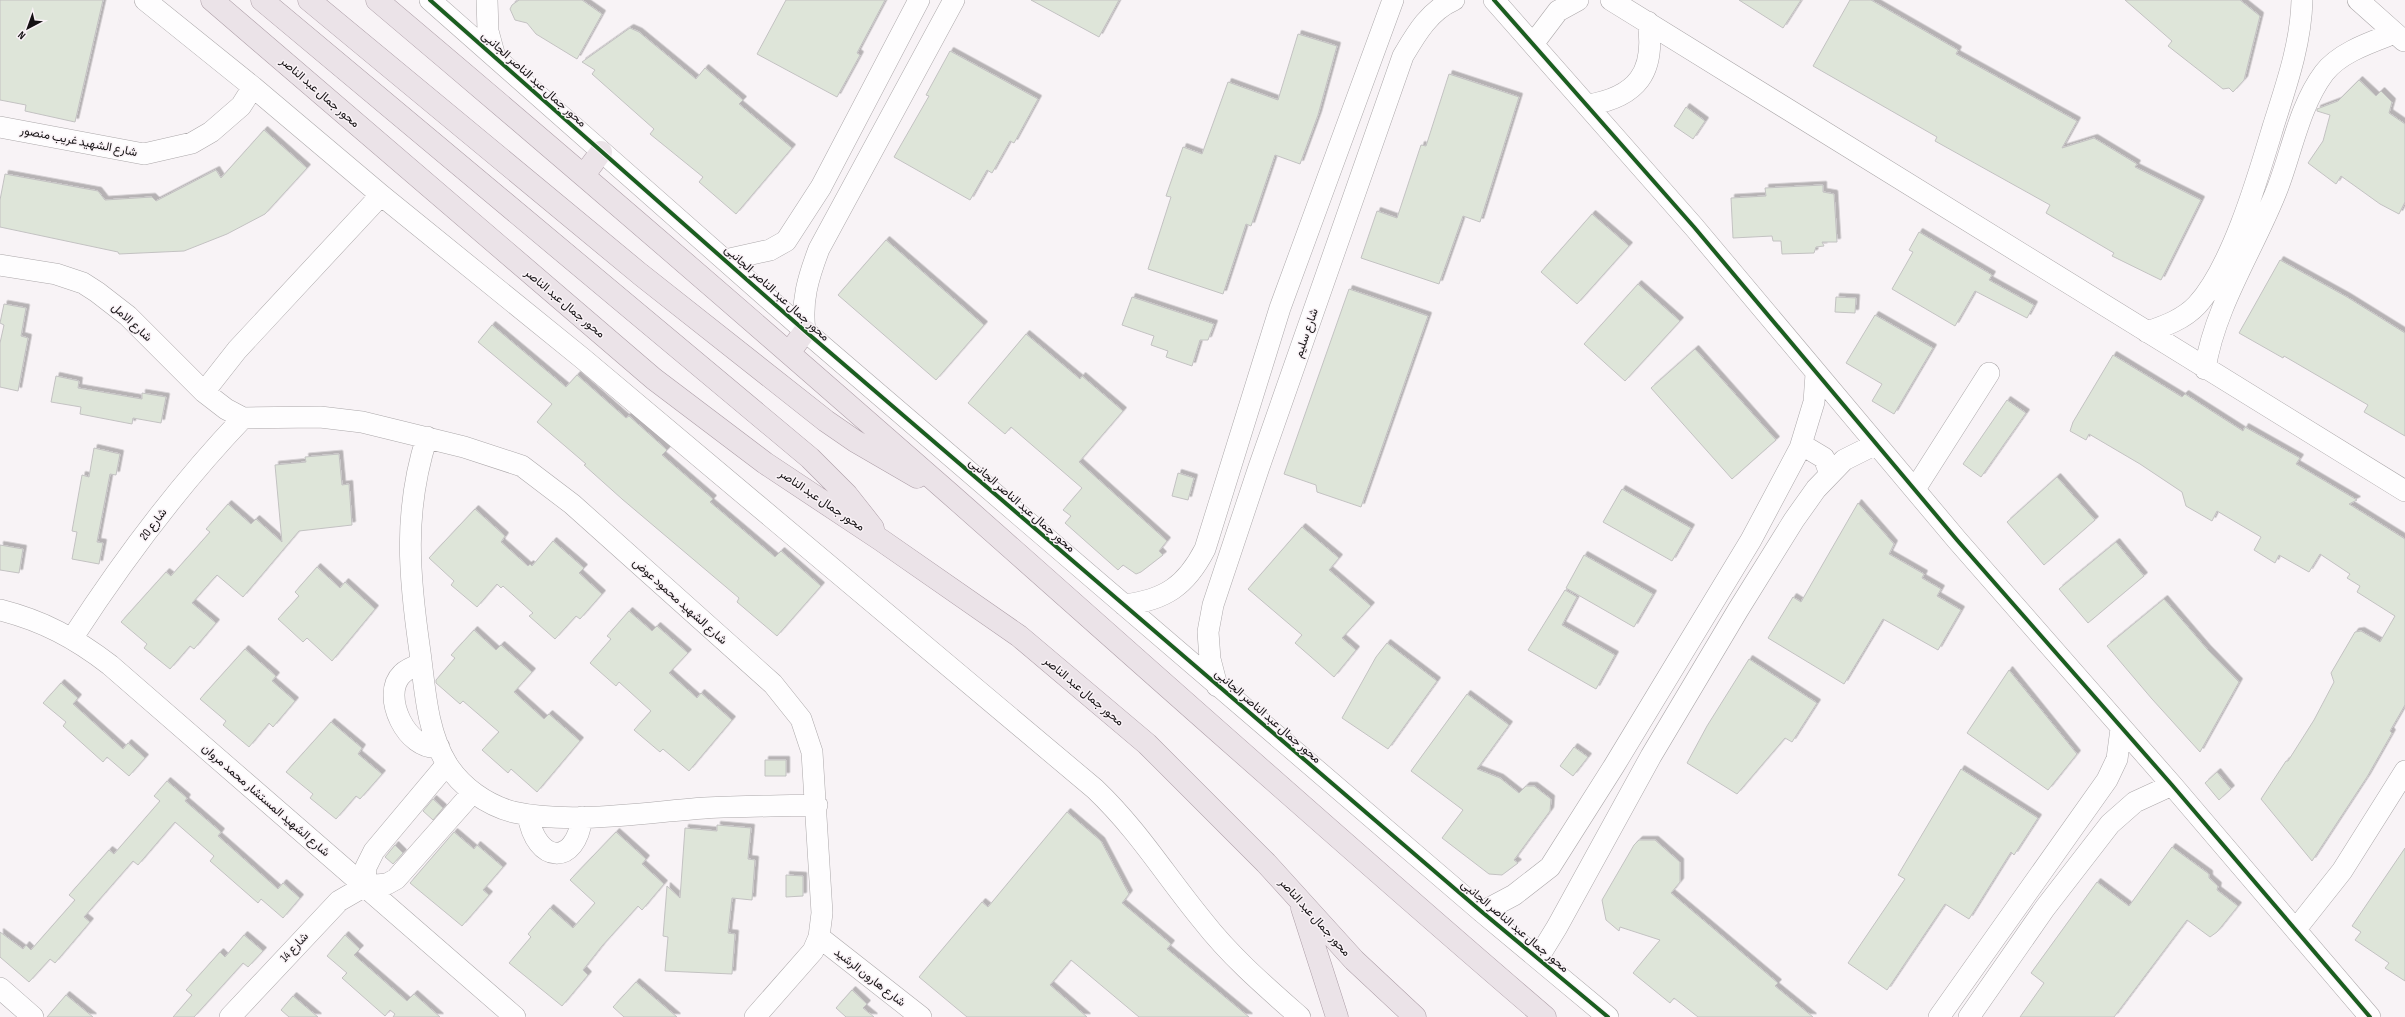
<svg xmlns="http://www.w3.org/2000/svg" width="2405" height="1017" viewBox="0 0 2405 1017" font-family="'Sofia Sans Condensed',Vazirmatn,sans-serif">
  <defs>
    <filter id="shadow"><feDropShadow dx="3.5" dy="-3.5" stdDeviation="0" flood-color="#0004"/></filter>
  </defs>
  <rect width="100%" height="100%" fill="#f8f3f6"/>
  <path fill="#dee5d9" stroke="#c3c2c2" filter="url(#shadow)" d="M0,0H103L75,122L25,111L26,105L0,100Z
    M519,0H582L602,14L577,59L536,34L527,23L515,20L510,9L512,5Z
    M786,0H885L857,53L860,55L837,97L757,54Z
    M1031,0H1119L1099,37Z
    M1739,0H1801L1783,28Z
    M1850,0H1871L1958,50L1956,54L2077,121L2062,148L2094,138L2137,164L2135,167L2201,200L2161,280L2112,256L2114,253L2046,213L2050,205L1935,141L1937,137L1813,66Z
    M2125,0H2240L2260,16L2244,80L2233,92L2229,88L2223,89L2168,46L2172,41Z
    M630,28L639,32L696,79L705,68L743,100L739,104L792,148L736,214L699,182L703,177L650,134L654,129L592,74L595,70L582,62Z
    M1298,34L1337,46L1318,115L1300,164L1275,155L1251,226L1246,224L1223,294L1148,269L1171,197L1166,196L1183,147L1202,154L1228,82L1278,100Z
    M950,51L1038,99L1014,143L1010,141L992,173L987,170L970,200L894,157L929,96L926,95Z
    M1449,74L1519,97L1480,222L1463,216L1439,284L1361,258L1377,211L1397,218L1421,145L1426,146Z
    M2359,80L2376,96L2381,91L2392,102L2389,113L2405,124V202L2399,214L2380,204L2341,176L2336,184L2308,163L2323,141L2330,115L2317,111V109L2338,101Z
    M1686,107L1705,121L1693,139L1674,126Z
    M264,130L307,168L265,214L227,234L184,251L119,254L118,252L0,227V200L5,174L98,191L105,200L152,197L156,201L216,170L221,178Z
    M1823,185V192L1834,194L1837,242H1822L1824,246L1816,247L1814,253L1782,254L1781,241H1773L1772,236L1733,238L1731,198L1766,196L1765,188Z
    M1592,214L1629,246L1577,304L1541,272Z
    M1919,232L1992,275L1989,280L2034,305L2027,318L1975,291L1955,326L1892,289L1913,252L1909,250Z
    M886,240L984,325L936,380L838,295Z
    M2280,260L2347,297L2405,333V436L2364,412L2368,405L2284,356L2283,358L2239,333Z
    M1638,284L1680,321L1625,381L1584,344Z
    M1349,289L1428,316L1361,507L1317,492L1316,485L1284,474Z
    M1132,297L1214,324L1208,340H1200L1192,366L1166,357L1168,351L1151,345L1154,336L1122,325Z
    M1836,297L1856,298L1855,313L1835,312Z
    M4,304L26,308L21,336L28,338L18,391L0,387V343L4,325L0,323Z
    M1875,315L1933,348L1894,414L1872,401L1882,384L1846,363Z
    M492,325L566,387L577,375L626,418L629,416L667,450L662,455L713,499L710,502L775,557L781,551L821,586L777,636L737,602L739,598L622,499L584,465L586,464L537,422L552,404L478,342Z
    M1026,334L1080,379L1082,376L1123,411L1079,462L1167,541L1159,551L1163,555L1141,572L1136,574L1123,565L1118,570L1065,523L1071,516L1063,510L1082,488L1011,427L1005,434L968,403Z
    M1695,349L1776,440L1732,479L1651,388Z
    M2113,355L2182,397L2185,394L2243,431L2245,427L2300,458L2296,464L2357,500L2349,504L2405,539V705L2390,731L2392,733L2367,777L2312,861L2261,799L2286,761H2288L2314,720L2334,682L2331,673L2355,632L2361,631L2380,642L2395,616L2357,592L2360,586L2347,578L2350,574L2320,554L2309,572L2279,555L2275,563L2254,550L2261,537L2217,511L2212,521L2186,506L2182,492L2140,464L2089,434L2086,440L2070,431L2073,422Z
    M56,376L79,381L78,388L142,399V393L166,397L161,423L133,418L132,424L80,414L81,407L51,402Z
    M2007,400L2026,413L1981,477L1963,464Z
    M94,448L120,454L116,475L110,474L97,542L103,543L99,564L72,559L77,532L72,531L82,475L89,477Z
    M339,454L342,485L349,484L352,525L299,531L243,597L217,575L214,578L192,603L216,623L194,649L190,646L170,669L144,648L147,644L121,622L166,572L171,576L210,532L206,529L228,504L251,524L256,519L282,542L275,465L306,462L305,457Z
    M1178,473L1194,478L1188,500L1172,496Z
    M2057,477L2095,520L2044,565L2007,522Z
    M1622,489L1691,528L1672,561L1603,522Z
    M1858,503L1894,544L1889,554L1924,574L1922,578L1941,589L1937,596L1961,610L1938,650L1883,619L1844,684L1768,638L1793,597L1801,602Z
    M475,509L505,536L501,542L528,566L530,564L532,566L553,541L584,568L579,573L602,594L580,619L576,616L555,639L529,616L533,613L503,586L501,588L497,584L477,607L451,585L454,581L429,558Z
    M1302,527L1339,558L1329,570L1371,606L1342,638L1356,650L1334,677L1295,643L1302,635L1248,589Z
    M2116,542L2144,576L2088,623L2059,589Z
    M0,545L23,549L19,573L0,570Z
    M1584,555L1653,594L1634,627L1566,588Z
    M317,567L340,588L345,582L375,609L332,661L307,638L303,642L278,619L299,596L295,592Z
    M1565,590L1577,597L1562,625L1615,655L1596,689L1528,650Z
    M2164,599L2207,649L2239,682L2200,752L2152,699L2107,646Z
    M629,611L652,631L657,626L688,653L669,673L697,698L701,693L732,720L689,771L663,749L660,752L634,730L651,711L619,682L616,686L590,663L611,639L607,636Z
    M474,630L496,650L501,645L532,672L514,692L544,719L549,714L580,741L537,792L511,769L508,773L482,750L499,732L463,701L460,704L436,683V680L455,658L451,655Z
    M1387,643L1437,681L1388,749L1342,718L1376,657Z
    M245,649L276,676L272,681L295,701L273,727L269,723L249,747L223,725L226,721L200,699Z
    M1749,659L1817,703L1792,742L1785,738L1737,794L1687,763L1707,726Z
    M2009,670L2077,754L2048,790L1967,733Z
    M61,683L78,698L73,704L123,749L128,743L145,758L129,776L107,757L103,762L63,726L66,722L43,703Z
    M1467,694L1509,725L1477,769L1500,778L1519,793L1526,786H1534L1551,799L1550,811L1514,860L1518,863L1502,875L1489,874L1442,838L1463,810L1411,771Z
    M331,722L362,748L358,754L382,774L360,799L356,796L336,819L310,798L313,794L286,772Z
    M1574,747L1588,757L1573,776L1560,766Z
    M765,760H786V776H765Z
    M1961,769L2038,818L2014,855L2011,852L1969,919L1945,904L1887,990L1848,963L1905,879L1898,875Z
    M2217,772L2231,789L2219,800L2205,783Z
    M167,781L187,798L185,801L221,832L218,836L278,889L283,883L300,898L283,918L261,899L258,903L210,861L214,856L175,822L138,865L133,861L84,917L90,922L55,963L50,959L29,982L0,957V932L23,949L26,945L31,950L75,900L69,895L109,850L114,854L160,801L154,796Z
    M433,799L443,808L433,820L423,811Z
    M1067,812L1101,841L1129,894L1122,903L1171,944L1167,949L1249,1017H1139L1071,960L1050,985L1087,1017H967L919,977L982,902L988,907Z
    M717,825L751,828L748,859L755,860L752,900L732,898L728,933L735,934L732,974L665,971L668,937L663,936L667,886L680,898L685,828L717,831Z
    M454,832L474,849L477,845L503,867L483,890L489,895L462,926L410,883Z
    M616,832L646,859L642,864L664,884L642,910L638,906L602,946L583,970L588,975L562,1006L509,963L531,937L528,934L550,908L573,928L595,903L570,880Z
    M1639,840H1655L1680,862V882L1671,893L1778,983L1775,986L1813,1017H1698L1674,998L1670,1003L1633,973L1660,940L1620,927L1619,931L1606,920L1602,900L1634,845Z
    M395,845L403,853L393,864L385,857Z
    M2172,847L2209,874V878L2218,886L2217,890L2238,906L2217,932L2210,937L2187,920L2114,1017H2020L2044,983L2031,973L2097,882L2129,906Z
    M2405,848V981L2385,968L2389,963L2355,940L2361,932L2352,926Z
    M786,875L803,876V896L786,897Z
    M244,935L263,951L248,967L243,963L194,1017H173L192,995L186,990L220,952L225,957Z
    M345,935L360,949L354,955L407,1001L414,994L440,1017H393L395,1014L390,1010L385,1016L342,978L347,973L327,956Z
    M636,982L677,1017H624L613,1007Z
    M852,990L867,1004L863,1008L874,1017H846L836,1008Z
    M66,995L93,1017H47Z
    M293,996L318,1017H289L281,1010Z"/>
  <g fill="none" stroke-linecap="round" stroke-linejoin="round">
    <defs>
      <path id="minor" d="M145,0L253,87L381,195L582,358L1095,789C1139,831 1165,875 1203,921C1231,957 1266,987 1300,1017
        M430,0L805,331L1482,912L1608,1017
        M487,0L488,31L495,57
        M1494,0L1694,227L1957,540L2172,785L2370,1017
        M1611,0L2405,491
        M2358,0L2404,41
        M1533,44L1558,11L1578,0
        M1588,105C1637,97 1656,72 1648,22
        M0,127L144,154L192,143L211,132L241,106L253,87
        M725,260L770,250L786,241L821,187L919,0
        M0,265L56,274L83,283L97,292L128,316L204,392L226,409L243,418L320,417L362,422L464,447L522,466L572,504L773,684L801,719L812,752L822,913L819,937L813,951L755,1017
        M805,331C801,301 808,278 819,249L954,0
        M2147,332C2165,326 2184,319 2197,305C2232,267 2258,177 2273,127C2286,86 2301,44 2302,0
        M2205,369C2215,305 2255,247 2278,187C2292,150 2300,105 2324,73C2340,52 2372,42 2395,33
        M204,392L237,350L381,195
        M427,437C403,511 409,577 420,652C425,689 427,732 447,764C461,787 487,805 513,812C571,825 646,812 705,808C742,806 780,806 817,805
        M1800,448L1809,449L1824,458L1830,474
        M1915,489L1989,373
        M1124,605C1165,600 1186,586 1205,549L1280,308L1393,0
        M0,610C43,621 75,638 110,665L515,1017
        M73,637C123,560 179,485 243,418
        M421,664C415,666 407,669 402,674C380,695 407,752 439,747
        M1217,686L1210,659L1208,632L1213,605L1259,467L1403,56C1416,34 1429,11 1454,0
        M528,815C536,864 576,867 582,817
        M365,886L366,867L374,851L447,764
        M1482,912L1514,895L1550,867L1614,766L1751,540L1800,448L1814,402L1816,374
        M2296,929L2342,871L2405,771
        M819,937L921,1017
        M1538,958L1557,927L1651,756L1738,610L1794,520L1816,489L1844,460L1876,444
        M0,988L33,1017
        M230,1017L339,901L365,886L387,884L396,879L473,792
        M1939,1017L2107,780L2117,759L2121,729
        M1969,1017L2045,908L2110,824L2135,802L2172,785"/>
      <path id="major" d="M212,0L654,379L765,463L881,540L1019,636L1147,744L1266,863L1354,960L1415,1017
        M262,0L810,458L847,495L873,528
        M309,0L640,274L826,421L855,441L917,477
        M377,0C569,162 760,327 949,493C1147,668 1344,845 1545,1017
        M584,175L601,152
        M789,353L805,331
        M1302,908L1337,1017"/>
    </defs>
    <use href="#minor" stroke="#aca8aa" stroke-width="22"/>
    <use href="#major" stroke="#ad9ea7" stroke-width="23"/>
    <use href="#minor" stroke="#fefdfe" stroke-width="21"/>
    <use href="#major" stroke="#ebe3e8" stroke-width="22"/>
    <defs>
      <path id="cycleway" d="M430,0L805,331L1482,912L1608,1017
        M1494,0L1694,227L1957,540L2172,785L2370,1017"/>
    </defs>
    <use href="#cycleway" stroke="#f9f2f6" stroke-width="6"/>
    <use href="#cycleway" stroke="#1b5e20" stroke-width="4"/>
  </g>
  <g text-anchor="middle" stroke-width="3" stroke-linejoin="round" paint-order="stroke">
    <g font-size="12" fill="#141113" stroke="#f9f2f6">
      <text transform="translate(534 79) rotate(42)" y="4">محور جمال عبد الناصر الجانبى</text>
      <text transform="translate(320 92) rotate(41)" y="4">محور جمال عبد الناصر</text>
      <text transform="translate(79 141) rotate(11)" y="4">شارع الشهيد غريب منصور</text>
      <text transform="translate(777 293) rotate(42)" y="4">محور جمال عبد الناصر الجانبى</text>
      <text transform="translate(565 303) rotate(40)" y="4">محور جمال عبد الناصر</text>
      <text transform="translate(132 322) rotate(43)" y="4">شارع الامل</text>
      <text transform="translate(1306 333) rotate(-71)" y="4">شارع سليم</text>
      <text transform="translate(822 500) rotate(34)" y="4">محور جمال عبد الناصر</text>
      <text transform="translate(1022 505) rotate(41)" y="4">محور جمال عبد الناصر الجانبى</text>
      <text transform="translate(153 524) rotate(-53)" y="4">شارع 20</text>
      <text transform="translate(680 601) rotate(42)" y="4">شارع الشهيد محمود عوض</text>
      <text transform="translate(1084 691) rotate(40)" y="4">محور جمال عبد الناصر</text>
      <text transform="translate(1268 716) rotate(41)" y="4">محور جمال عبد الناصر الجانبى</text>
      <text transform="translate(266 800) rotate(41)" y="4">شارع الشهيد المستشار محمد مروان</text>
      <text transform="translate(1315 917) rotate(48)" y="4">محور جمال عبد الناصر</text>
      <text transform="translate(1515 926) rotate(40)" y="4">محور جمال عبد الناصر الجانبى</text>
      <text transform="translate(294 947) rotate(-47)" y="4">شارع 14</text>
      <text transform="translate(870 977) rotate(38)" y="4">شارع هارون الرشيد</text>
    </g>
  </g>
  <g transform="translate(28 28) rotate(221)" stroke="#f9f2f6" stroke-width="3" paint-order="stroke">
  <path d="M0-3L7 15L0 10L-7 15Z" fill="#141113"/>
  <text y="-6" font-size="11" font-weight="bold" text-anchor="middle" fill="#141113">N</text>
  </g>
</svg>
